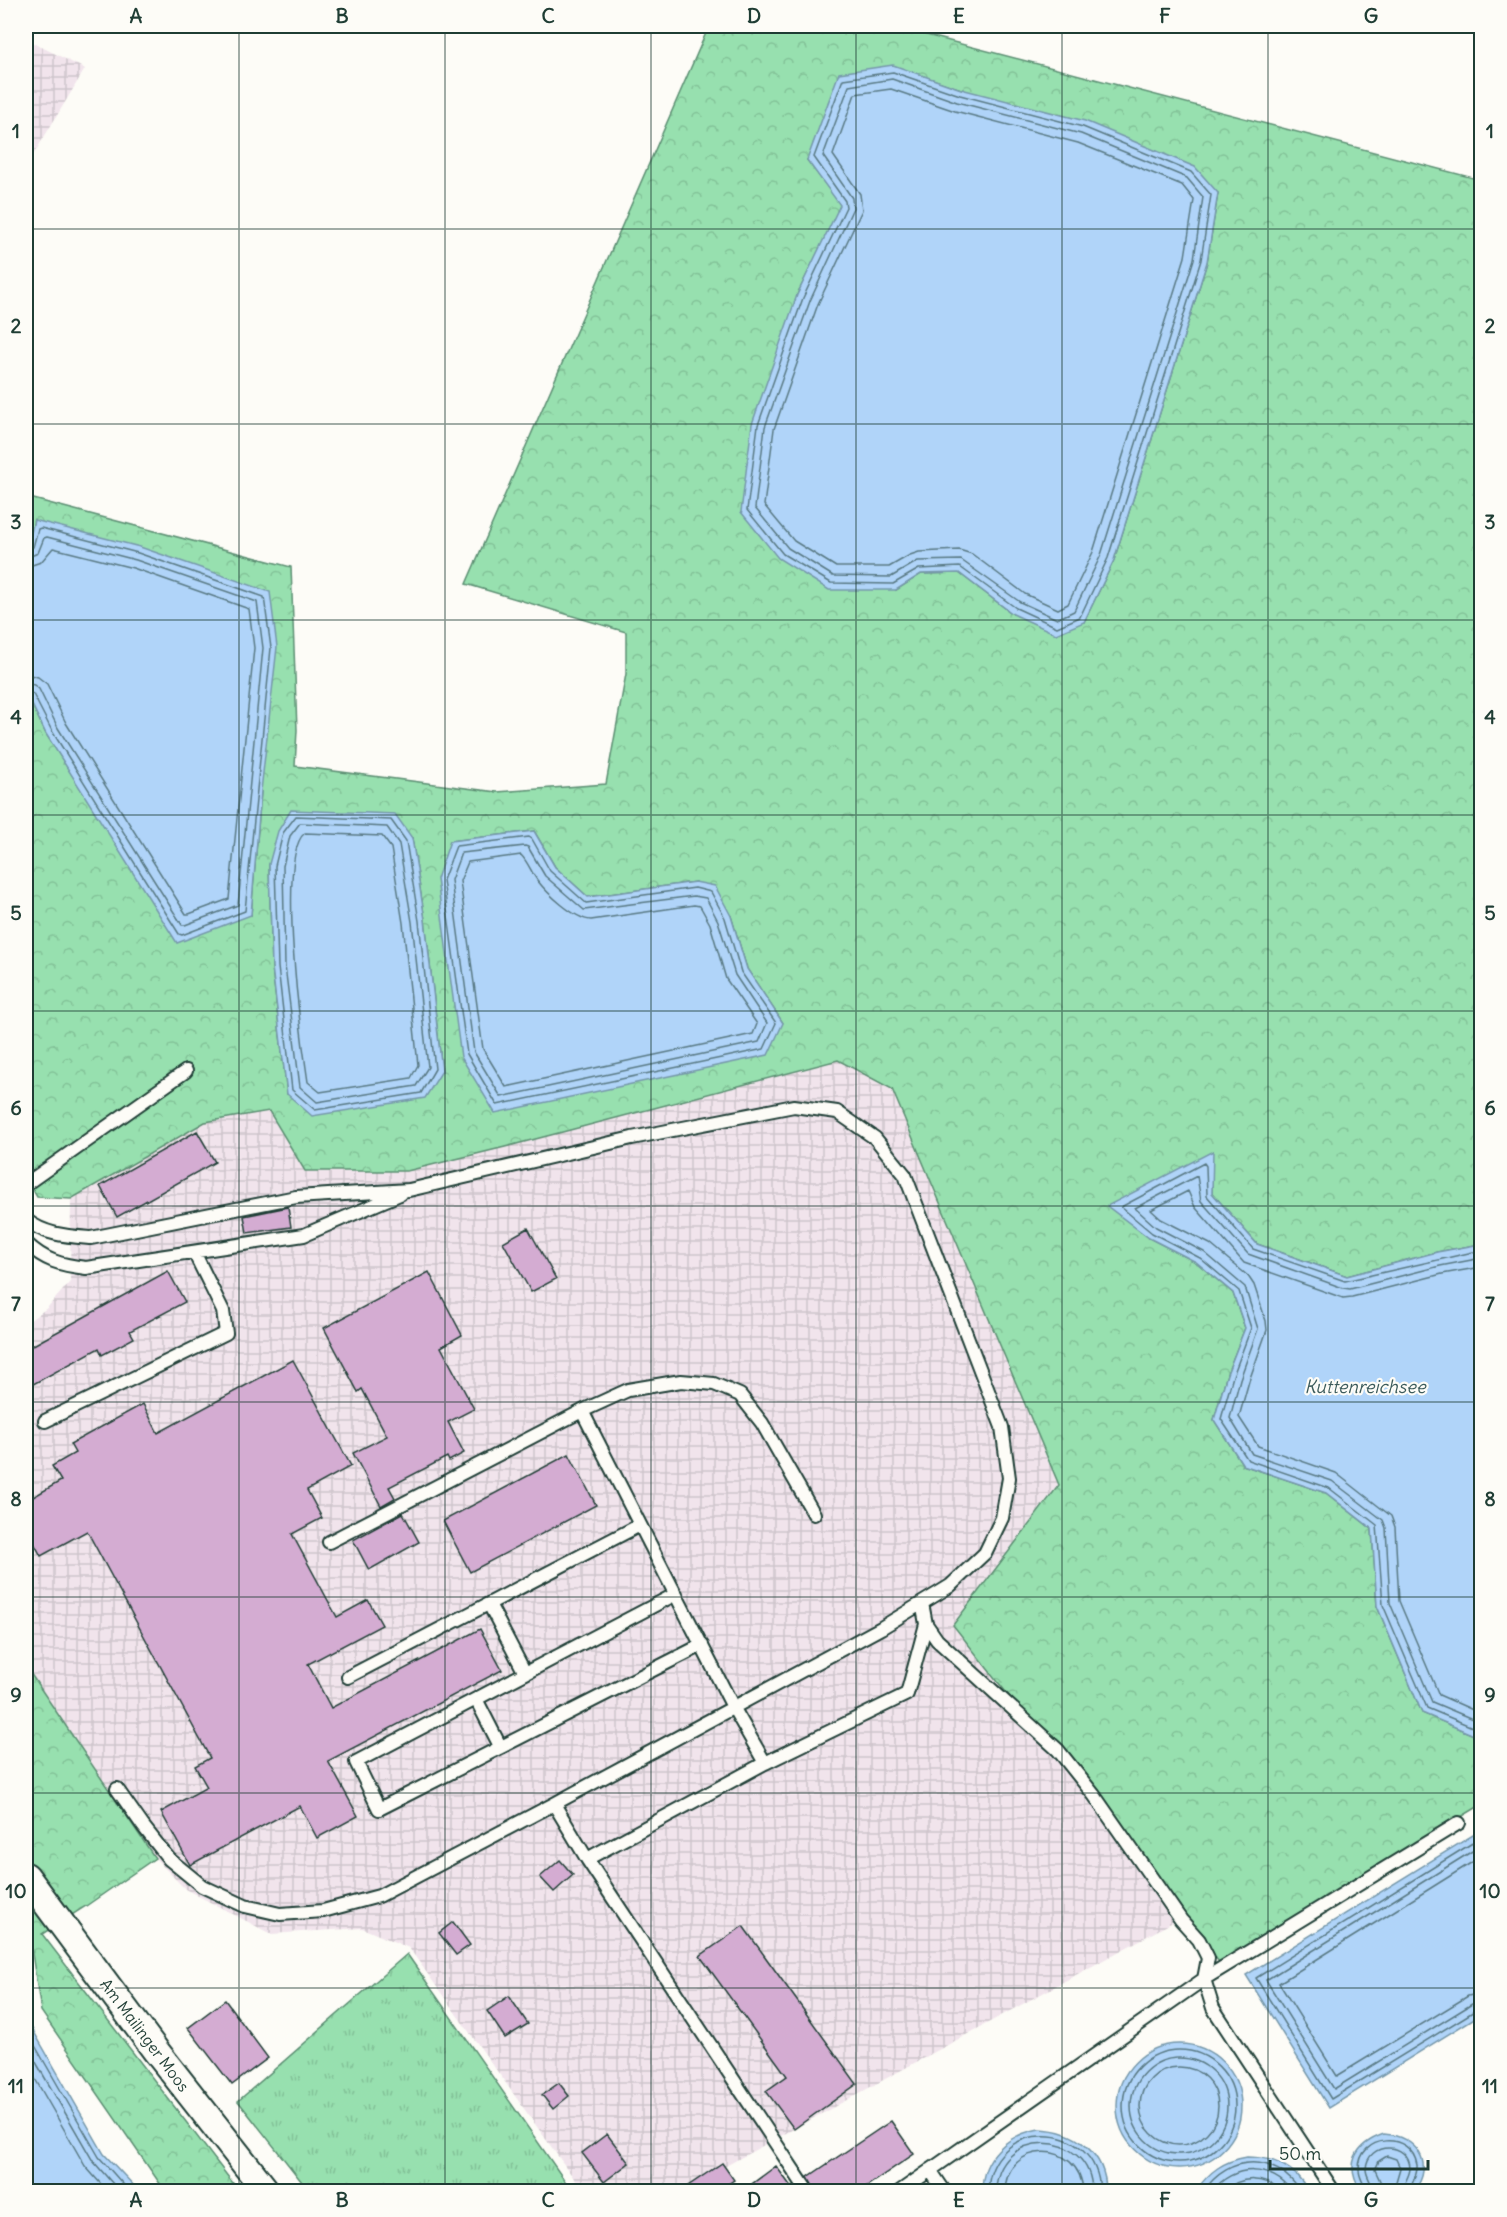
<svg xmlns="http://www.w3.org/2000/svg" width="1507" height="2217" viewBox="0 0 1507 2217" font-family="Delius,sans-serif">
  <defs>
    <pattern id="industrial-grid" width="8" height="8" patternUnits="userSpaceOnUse" patternTransform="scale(1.5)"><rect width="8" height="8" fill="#f1e4ec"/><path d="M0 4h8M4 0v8" fill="none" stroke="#cec4cb"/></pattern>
    <pattern id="grass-tufts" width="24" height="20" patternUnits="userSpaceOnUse" patternTransform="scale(1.5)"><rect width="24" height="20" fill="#97e0af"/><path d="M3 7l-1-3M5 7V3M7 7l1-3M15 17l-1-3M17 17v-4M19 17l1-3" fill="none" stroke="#82c197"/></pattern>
    <pattern id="forest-crowns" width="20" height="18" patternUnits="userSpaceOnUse" patternTransform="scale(1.5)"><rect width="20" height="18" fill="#97e0af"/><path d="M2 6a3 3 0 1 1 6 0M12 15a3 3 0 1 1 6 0" fill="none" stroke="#82c197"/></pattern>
  </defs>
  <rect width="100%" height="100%" fill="#fdfcf7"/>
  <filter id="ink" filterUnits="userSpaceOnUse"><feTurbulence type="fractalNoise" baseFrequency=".0167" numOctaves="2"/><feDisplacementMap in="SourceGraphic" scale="12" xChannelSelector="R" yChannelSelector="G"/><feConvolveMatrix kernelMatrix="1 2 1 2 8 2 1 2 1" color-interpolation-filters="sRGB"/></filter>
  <g filter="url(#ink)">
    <path fill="url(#industrial-grid)" d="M26,39L85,69L26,167Z
      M838,1059L892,1089L1059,1486L953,1625L1184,1916L680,2191H583L409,1948L362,1928L271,1934L185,1889L155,1858L26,1667V1323L47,1308L70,1282L71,1199L205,1122L269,1111L305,1171L505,1147Z"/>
    <path fill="url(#grass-tufts)" stroke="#5b8e72" stroke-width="1.5" d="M407,1954L572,2191H309L238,2101Z"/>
    <path fill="url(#forest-crowns)" stroke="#5b8e72" stroke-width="1.5" fill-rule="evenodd" d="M709,26H892L1481,180V1244L1437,1252L1347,1276L1257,1244L1212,1193V1152L1149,1238L1196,1262L1233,1293L1245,1328L1227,1374L1214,1420L1243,1465L1326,1493L1372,1529L1377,1606L1422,1713L1481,1738V1805L1219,1962L953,1625L1059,1485L892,1089L838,1060L505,1147L407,1171H305L269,1111L205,1122L71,1199L37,1197L26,1178V692L46,734L116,844L251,915L261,791L34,520L26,555V497L291,567L297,730L295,766L497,792L606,784L626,674V632L466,584ZM893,66L961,89L1218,193L1207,262L1114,560L1084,622L1013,614L959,573L921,574L896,590L797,295L841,205L807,160ZM534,831L555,867L588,897L695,882L731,916L747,969L783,1023L451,841ZM412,838L425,920L442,1071L287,1094L272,967L269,864Z
      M26,1667L155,1858L86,1906L42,1934L239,2191H165L41,2011L30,1941L26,1935Z"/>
    <path fill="#b0d4f9" stroke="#7698aa" stroke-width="1.5" d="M893,65L961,89L1085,121L1195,167L1218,193L1207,262L1114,560L1084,622L1056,634L1013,614L959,573L921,574L896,590H829L778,558L741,512L752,424L797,295L840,205L807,160L839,73Z
      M34,520L140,547L270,592L277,647L261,791L251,915L177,943L46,734L26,692V555Z
      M291,810L395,814L412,838L425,920L442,1071L425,1098L312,1116L287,1094L272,967L269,864L278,831Z
      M534,831L555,867L588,897L695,882L715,886L731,916L747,969L783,1023L768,1055L495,1113L461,1057L437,879L450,841Z
      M1213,1151L1212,1193L1257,1244L1347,1276L1437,1252L1481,1244V1738L1422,1713L1377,1606L1372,1529L1326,1493L1243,1465L1214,1420L1227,1374L1245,1328L1233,1293L1196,1262L1149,1238L1107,1206Z
      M1481,1830V2014L1329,2108L1246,1975Z
      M26,2018L104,2154L139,2191H26Z
      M1117 2106a62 62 0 1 1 124 0a62 62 0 1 1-124 0Z
      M1039,2129C1075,2130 1106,2153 1106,2191H982C982,2157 1007,2135 1039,2129Z
      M1384,2134C1416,2136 1436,2163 1414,2191H1361C1344,2165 1355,2144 1384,2134Z
      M1247,2157C1273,2157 1296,2167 1308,2191H1196C1209,2171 1224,2161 1247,2157Z"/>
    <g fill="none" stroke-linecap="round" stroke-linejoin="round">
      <path stroke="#597983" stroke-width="1.5" d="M893,72L960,95L1083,127L1191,172L1211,195L1201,260L1108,558L1080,617L1057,627L1016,608L960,567L919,569L893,584L831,583L783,554L747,510L758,425L803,298L846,207L845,201L814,157L843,79Z
        M892,79L957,102L1081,134L1187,178L1203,197L1194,259L1101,555L1074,611L1057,619L1020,602L961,560L918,561L891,577L833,576L788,548L755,508L765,427L810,301L853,208L852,198L823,156L849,86Z
        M891,89L955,111L1078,143L1182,185L1194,200L1185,257L1093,552L1068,604L1058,609L1025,594L972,554L959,550L919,552L910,555L889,567H836L794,541L764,505L774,429L818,304L862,210L860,194L833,155L855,94Z
        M26,550L33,547L38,529L41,528L138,553L264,597L271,648L245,911L182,935L179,934L52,731L33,694L26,691
        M26,558L38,553L44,538L47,537L136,560L257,602L263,648L238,905L185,925H182L58,728L39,689L34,685L26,683
        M26,567L41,562L53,548L133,568L249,609L254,648L229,899L189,914H186L66,723L47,684L38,677L26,674
        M296,816L391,820L406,841L419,921L435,1069L421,1093L315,1110L292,1090L278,967L275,866L283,833Z
        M300,823L387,827L399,844L412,922L428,1067L416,1086L317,1102L300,1087L285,966L283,866L290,836Z
        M305,833L382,836L391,848L403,923L418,1065L411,1078L320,1092L308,1082C302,1043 276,854 305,833Z
        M529,837L532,839L550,871L586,903L695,888L711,892L725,918L741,972L776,1023L764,1049L497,1105L467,1054L443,880L456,846Z
        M525,846L528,847L545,876L584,910L694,896L706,898L718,921L735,975L767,1023L759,1042L501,1097L474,1052L451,880L461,853Z
        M521,855C528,862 531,872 537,880C547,893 574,919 591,920L694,905L700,906L710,924L726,979L757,1024L753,1034L506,1087L483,1049L460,881L468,862Z
        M1482,1250L1345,1281L1253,1249L1207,1196L1206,1166L1204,1163L1121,1207L1152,1233L1200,1258L1239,1291L1251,1328L1233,1376L1221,1419L1248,1460L1329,1488L1377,1525L1383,1605L1427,1708L1482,1731
        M1482,1258L1440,1266L1350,1289L1343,1288L1248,1254L1201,1201L1197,1176L1135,1208L1156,1227L1204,1252L1245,1287L1258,1329L1240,1379L1230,1418L1252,1454L1332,1481L1383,1520L1386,1528L1390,1603L1432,1702L1482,1723
        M1482,1267L1442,1274L1352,1297L1343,1298L1244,1263L1195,1207L1188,1191L1151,1210L1161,1219L1210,1244L1248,1276L1254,1285L1266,1321L1267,1330L1249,1381L1239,1417L1258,1446L1336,1473L1391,1516L1395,1527L1399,1601L1439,1695L1482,1714
        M1482,1837L1256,1978L1331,2099L1476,2010L1482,2009
        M1482,1845L1266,1980L1334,2089L1472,2004L1482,2002
        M1482,1856L1279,1983L1337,2076L1468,1996L1482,1993
        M26,2030L99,2157L130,2192
        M26,2045L93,2161L120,2192
        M1123 2106a56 56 0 1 1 112 0a56 56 0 1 1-112 0Z
        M1131 2106a48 48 0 1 1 96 0a48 48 0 1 1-96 0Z
        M26,2063L85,2166L108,2192
        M1140 2106a39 39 0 1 1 78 0a39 39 0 1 1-78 0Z
        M988,2192C990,2117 1098,2117 1100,2192
        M996,2192C996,2127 1092,2127 1092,2192
        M1005,2192C1005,2140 1081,2138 1083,2192
        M1203,2192C1229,2153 1276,2153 1301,2192
        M1212,2192C1232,2163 1273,2164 1292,2192
        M1224,2192C1240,2175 1265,2176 1281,2192
        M1366,2192C1365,2184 1359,2178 1359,2170C1358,2134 1411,2130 1417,2165C1418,2176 1411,2182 1410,2192
        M1373,2192C1373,2183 1366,2177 1366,2169C1367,2141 1410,2141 1410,2169C1409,2178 1403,2183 1402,2192
        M1382,2192L1381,2183L1375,2170L1379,2161L1387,2156L1396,2159L1400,2168L1393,2192"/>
    </g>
    <path fill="#d4acd2" stroke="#1f3d34" stroke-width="1.5" d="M197,1131L215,1162L117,1217L100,1186Z
      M288,1207L291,1227L247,1233L244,1216Z
      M528,1228L556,1279L531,1292L503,1242Z
      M168,1271L185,1302L130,1331L134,1338L102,1355L99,1348L26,1388V1349Z
      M429,1272L462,1335L441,1347L474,1409L448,1422L464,1453L449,1461L447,1457L389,1487L395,1498L381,1506L353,1453L387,1436L362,1389L358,1392L324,1328Z
      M293,1360L351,1466L307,1490L322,1518L292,1534L337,1617L368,1600L382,1625L308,1664L331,1708L480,1629L502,1670L328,1761L358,1816L317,1838L300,1806L190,1865L161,1812L207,1787L195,1766L210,1758L87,1531L41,1556L26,1528V1501L61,1481L52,1466L75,1453L70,1444L143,1404L158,1433Z
      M569,1454L596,1505L470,1572L443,1521Z
      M403,1513L419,1542L369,1570L353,1540Z
      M560,1860L573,1875L554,1892L540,1877Z
      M453,1922L470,1945L456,1955L439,1933Z
      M743,1926L857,2084L794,2129L766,2091L787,2076L700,1956Z
      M509,1996L528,2024L505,2038L487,2011Z
      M225,2000L268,2058L232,2085L188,2028Z
      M559,2083L569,2096L553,2109L542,2095Z
      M891,2121L914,2154L858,2192H816L808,2177Z
      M607,2134L629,2163L604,2182L582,2153Z
      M722,2163L734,2180L716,2192H679Z
      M776,2166L792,2188L794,2186L798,2192H741Z"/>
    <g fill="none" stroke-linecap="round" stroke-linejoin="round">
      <defs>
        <path id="service" d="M26,1184L186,1071
          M26,1220C45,1235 67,1236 91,1238L296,1197L409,1190L632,1138L794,1106L837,1112L875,1138L905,1175L1002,1427L1009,1478L1002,1518L985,1553L950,1586L881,1628L554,1804L379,1896L323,1911L280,1914L245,1906L202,1886L169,1859L143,1826L117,1789
          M26,1243C45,1261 61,1265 86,1268L304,1235L400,1194
          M582,1411L628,1390L681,1381L714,1384L740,1395L762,1423L814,1514
          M45,1421L226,1333L223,1311L194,1252
          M329,1542L582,1411L733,1707L765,1763
          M676,1594L356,1762L379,1809L702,1645
          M922,1603L926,1624L937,1640L1058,1750L1094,1795L1181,1920L1199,1940L1208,1958L1204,1979L1213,2008L1334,2192
          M489,1604L525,1673
          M348,1677L640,1525
          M476,1699L500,1746
          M554,1804L587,1859L808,2192
          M587,1859L765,1763L907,1694L926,1624
          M930,2170L945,2192
          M899,2192L1204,1979L1459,1823"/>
        <path id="minor" d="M26,1876L156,2051L267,2192"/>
      </defs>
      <use href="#service" stroke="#1f3d34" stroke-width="16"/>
      <use href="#minor" stroke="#1f3d34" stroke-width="30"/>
      <use href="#service" stroke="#fdfcf7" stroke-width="12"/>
      <use href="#minor" stroke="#fdfcf7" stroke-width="26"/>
    </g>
  </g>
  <path fill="none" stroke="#1f3d34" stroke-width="1.5" stroke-opacity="0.55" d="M239,26V2192M445,26V2192M651,26V2192M856,26V2192M1062,26V2192M1268,26V2192M26,229H1482M26,424H1482M26,620H1482M26,815H1482M26,1011H1482M26,1206H1482M26,1402H1482M26,1597H1482M26,1793H1482M26,1988H1482"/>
  <g text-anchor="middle" stroke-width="4.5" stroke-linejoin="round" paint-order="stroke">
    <g font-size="16" fill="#1f3d34" stroke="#fdfcf7">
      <text transform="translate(145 2035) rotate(53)" y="6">Am Mailinger Moos</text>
    </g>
    <g font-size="18" font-style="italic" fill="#3c5b5b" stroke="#fdfcf7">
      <text x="1365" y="1393">Kuttenreichsee</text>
    </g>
  </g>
  <rect width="1507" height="2217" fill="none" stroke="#fdfcf7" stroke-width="66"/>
  <path d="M1270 2160v9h158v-9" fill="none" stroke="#1f3d34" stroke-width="3"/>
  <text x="1279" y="2160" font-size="18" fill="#1f3d34" stroke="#fdfcf7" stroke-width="4.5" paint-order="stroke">50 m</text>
  <rect x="33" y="33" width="1441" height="2151" fill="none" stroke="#1f3d34" stroke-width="2"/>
  <g font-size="20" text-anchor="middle" font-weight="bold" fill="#1f3d34">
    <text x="136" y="23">A</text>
    <text x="342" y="23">B</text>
    <text x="548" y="23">C</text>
    <text x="754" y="23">D</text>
    <text x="959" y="23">E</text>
    <text x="1165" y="23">F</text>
    <text x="1371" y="23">G</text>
    <text x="16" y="138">1</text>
    <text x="1490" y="138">1</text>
    <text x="16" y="333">2</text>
    <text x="1490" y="333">2</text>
    <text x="16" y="529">3</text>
    <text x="1490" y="529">3</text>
    <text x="16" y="724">4</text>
    <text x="1490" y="724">4</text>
    <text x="16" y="920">5</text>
    <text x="1490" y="920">5</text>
    <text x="16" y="1115">6</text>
    <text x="1490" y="1115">6</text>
    <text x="16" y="1311">7</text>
    <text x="1490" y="1311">7</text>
    <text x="16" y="1506">8</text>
    <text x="1490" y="1506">8</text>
    <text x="16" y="1702">9</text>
    <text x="1490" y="1702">9</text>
    <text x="16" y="1898">10</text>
    <text x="1490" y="1898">10</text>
    <text x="16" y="2093">11</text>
    <text x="1490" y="2093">11</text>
    <text x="136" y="2207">A</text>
    <text x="342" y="2207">B</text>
    <text x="548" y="2207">C</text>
    <text x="754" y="2207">D</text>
    <text x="959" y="2207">E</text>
    <text x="1165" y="2207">F</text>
    <text x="1371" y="2207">G</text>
  </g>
</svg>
